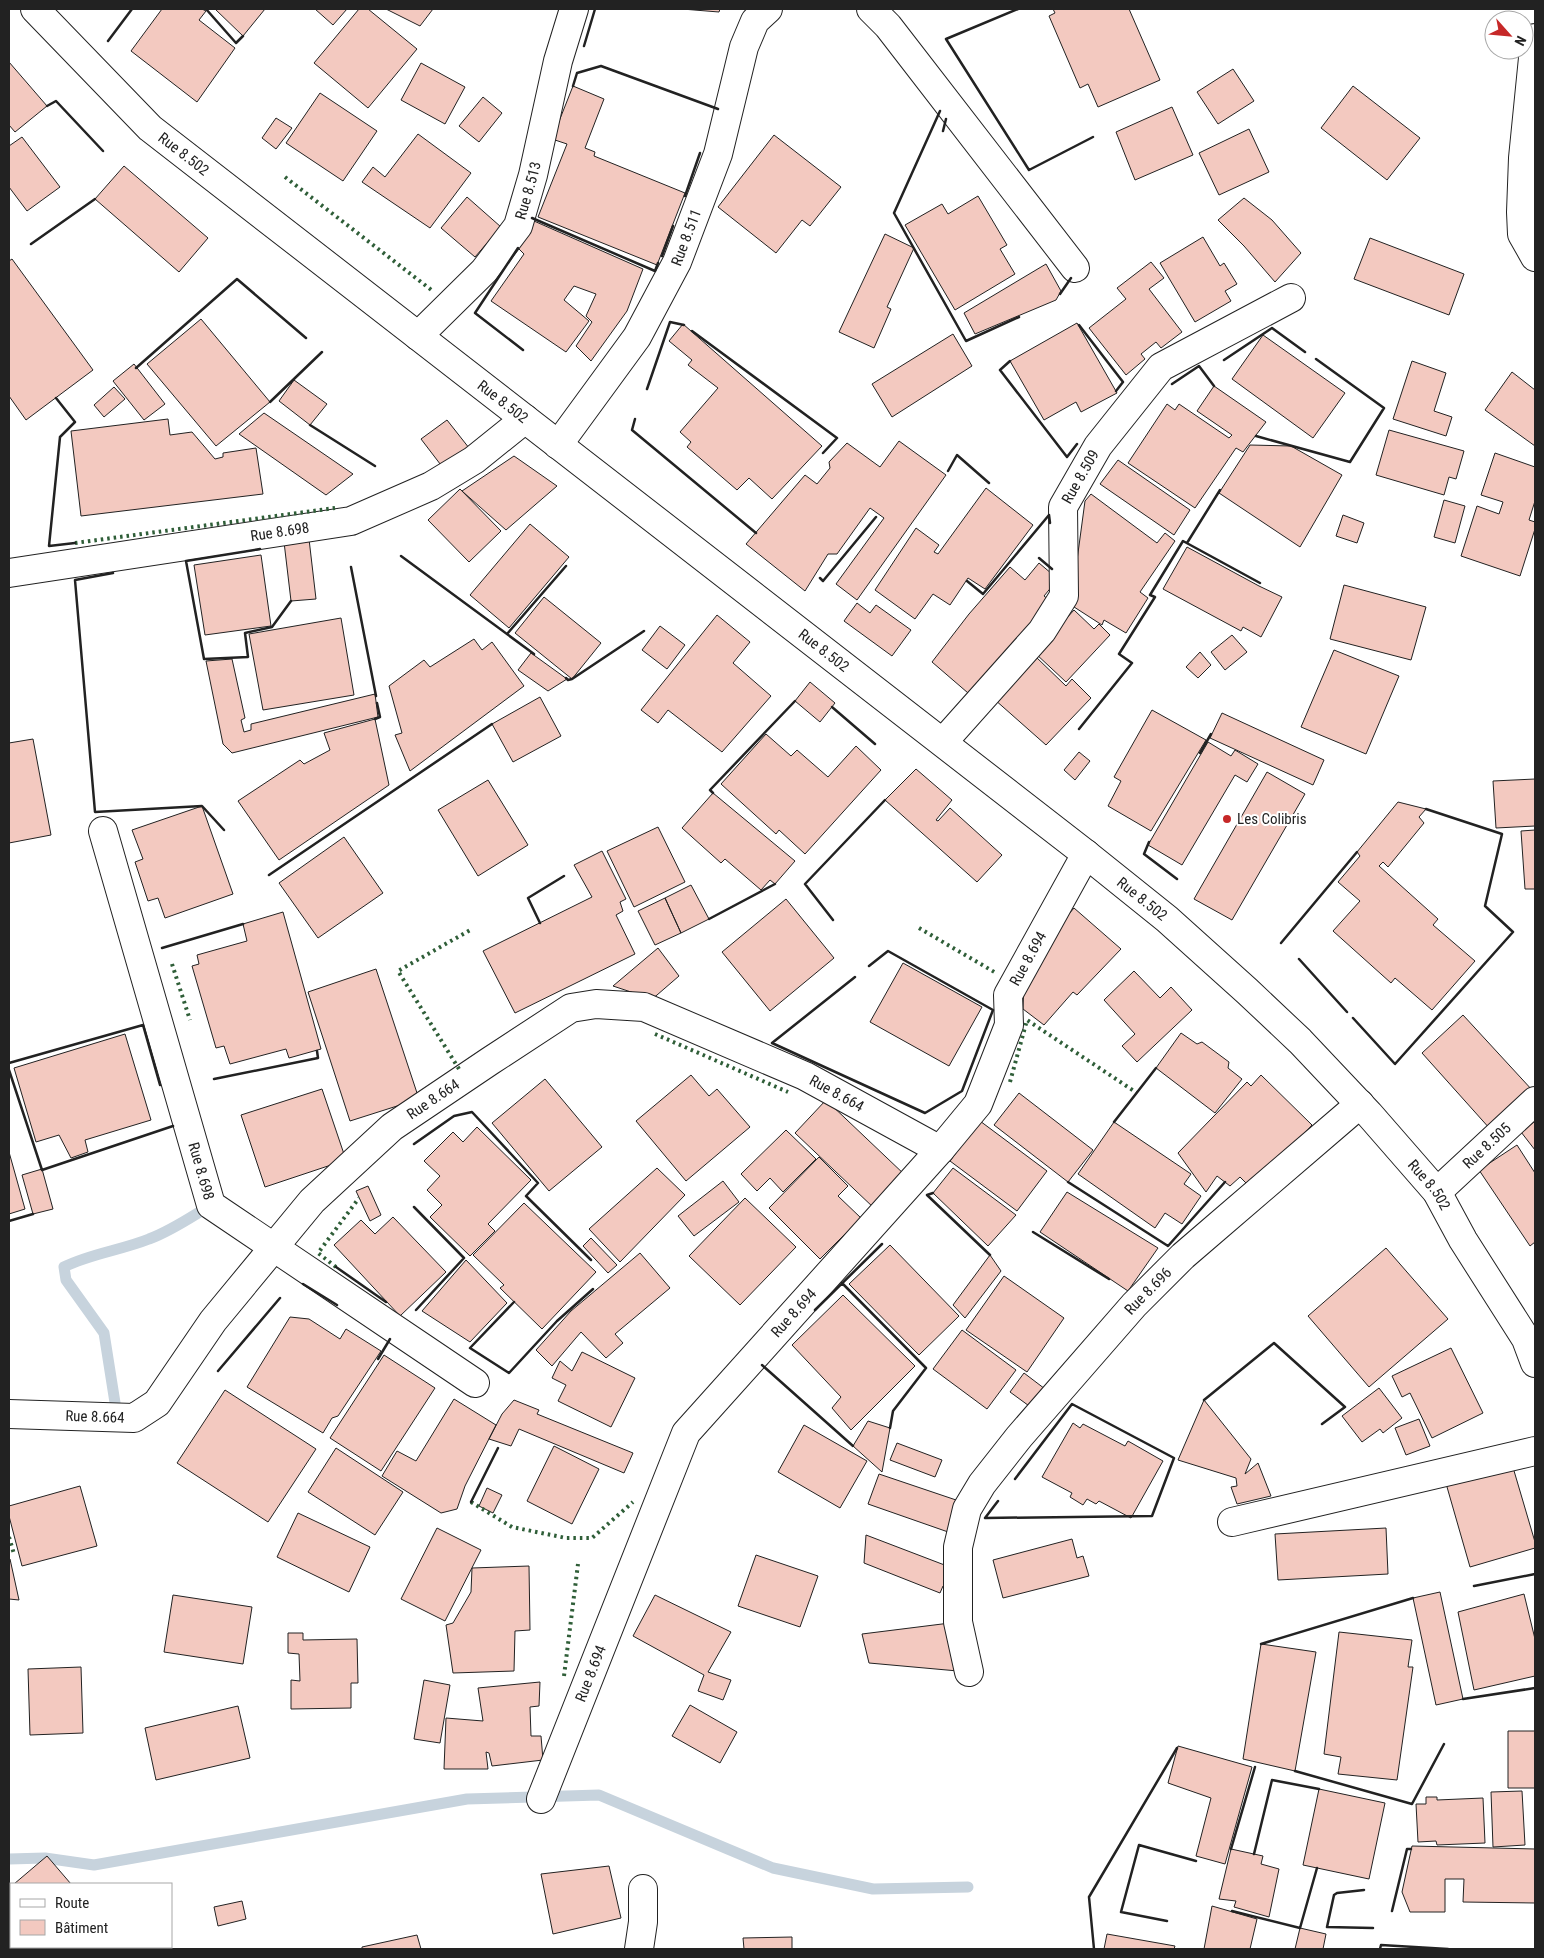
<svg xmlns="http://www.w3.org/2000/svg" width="1544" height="1958" viewBox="0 0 1544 1958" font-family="'Roboto Condensed',sans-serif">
  <rect width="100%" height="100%" fill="#fff"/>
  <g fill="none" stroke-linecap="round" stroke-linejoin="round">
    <path stroke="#c7d3dd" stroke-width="11" d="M116,1419V1409L104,1333L66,1280L64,1267C89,1254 122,1250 149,1239C171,1231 191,1217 211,1205
      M9,1859L45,1858L94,1865L467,1799L599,1795L773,1868L873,1889L968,1887"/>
  </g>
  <path fill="#f3c9c0" stroke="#222" d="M162,9H202L206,11L199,20L235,48L197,102L131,51Z
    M215,9H265L243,36Z
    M315,9H347L333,25Z
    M359,9H368L417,49L368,108L314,63Z
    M386,9H433L420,26Z
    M682,9H720L719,12Z
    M1053,9H1129L1160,80L1098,107L1088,84L1080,88L1049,16L1055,13Z
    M9,62L47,106L15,132L9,125Z
    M421,63L465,87L445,124L401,100Z
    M1233,69L1254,101L1218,124L1197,92Z
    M573,86L604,99L585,148L595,152L594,156L685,193L657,265L538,217L567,144L552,139Z
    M1353,86L1420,138L1387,180L1321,128Z
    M320,93L377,131L343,181L286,143Z
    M483,97L502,113L479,142L459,126Z
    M1172,107L1193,155L1135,180L1116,132Z
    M276,118L292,128L276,149L262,138Z
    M1249,129L1269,172L1219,195L1199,153Z
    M418,134L471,173L430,228L362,182L373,167L385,177Z
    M774,135L841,187L810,226L802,220L776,253L718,207Z
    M22,137L60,187L27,211L9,187V146Z
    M124,166L208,238L179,272L95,199Z
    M978,196L1007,245L1000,249L1015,274L955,310L905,225L942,204L948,214Z
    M467,197L501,227L475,257L441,228Z
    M1244,198L1272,220L1301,253L1275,282L1244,246L1218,220Z
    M534,221L643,269L627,311L591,361L576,346L592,322L586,316L596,294L574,286L564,300L589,321L566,352L491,301L524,254L518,248Z
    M885,234L914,248L887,307L891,309L874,348L839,332Z
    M1203,237L1220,266L1224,263L1237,284L1225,291L1231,301L1195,322L1160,263Z
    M1370,238L1464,274L1449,315L1354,279Z
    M12,259L93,370L26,420L9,396V261Z
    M1151,262L1164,278L1149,289L1182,332L1161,348L1156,342L1141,354L1145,359L1126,375L1089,328L1126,299L1117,288Z
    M1046,264L1061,291L1056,300L975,334L964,313Z
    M201,319L270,402L216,446L147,364Z
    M1077,323L1117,393L1081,412L1076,402L1044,420L1010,361Z
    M683,324L822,446L772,499L749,478L737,490L687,447L691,442L680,432L718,388L688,365L692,360L669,341Z
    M953,334L972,366L892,417L872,384Z
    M1263,335L1345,393L1313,438L1232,379Z
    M1412,361L1446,373L1434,411L1452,417L1446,436L1393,419Z
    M134,364L165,404L144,420L113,381Z
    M1512,372L1535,390V446L1485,410Z
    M294,380L327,404L310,425L279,401Z
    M1214,386L1266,422L1243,452L1236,448L1195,508L1128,463L1167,404L1175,410L1179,404L1229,438L1232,435L1197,411Z
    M114,387L125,399L104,417L94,405Z
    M264,413L353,474L326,495L239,434Z
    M168,419L170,435L192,432L215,459L223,457V453L256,448L263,494L81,516L71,431Z
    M447,420L473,453L447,473L421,439Z
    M1389,430L1464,451L1456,479L1449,477L1444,495L1376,475Z
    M899,441L946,475L857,600L836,584L884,518L870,508L837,554H828L805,591L746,544L805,475L817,484L830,468L829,462L847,443L880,467Z
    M1250,445L1291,446L1342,475L1300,547L1219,493Z
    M1495,453L1535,467V501L1529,520L1535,522V529L1520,576L1461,556L1477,506L1499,514L1503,502L1481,495Z
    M514,456L557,486L506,530L462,491Z
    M1118,460L1190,510L1174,535L1100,484Z
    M986,488L1033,525L985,589L968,578L950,605L933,594L915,619L875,590L916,528L939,545L934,552L938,554Z
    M460,489L501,531L469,562L428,520Z
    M1091,494L1157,543L1165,533L1175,541L1140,592L1148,598L1126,633L1104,620L1102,625L1071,605L1085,501Z
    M1444,500L1465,506L1455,543L1434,537Z
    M1343,515L1364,523L1357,543L1336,536Z
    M530,524L569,557L509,628L470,595Z
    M309,539L316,599L291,601L284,542Z
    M1187,547L1259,586L1282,597L1261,637L1243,627L1241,631L1163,589Z
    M261,555L271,626L205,635L194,565Z
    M1039,563L1058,579L1044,596L1054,604L975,699L932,662L969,614L1010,567L1025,580Z
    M1344,585L1426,607L1411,660L1330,639Z
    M544,597L601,643L572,679L515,633Z
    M857,603L870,613L876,605L911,630L892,656L844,621Z
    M1074,610L1094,629L1099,624L1110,635L1066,682L1035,653Z
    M717,615L750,642L733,663L771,696L722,752L668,710L658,723L641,710Z
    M341,618L354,695L263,710L249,634Z
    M660,626L685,645L667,669L642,650Z
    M1232,635L1247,652L1225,670L1211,652Z
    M474,639L482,650L492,642L524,686L410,771L395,735L402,733L389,686L424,660L430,667Z
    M1334,650L1399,676L1366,754L1301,727Z
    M1200,652L1211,665L1198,678L1186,667Z
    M531,653L567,679L548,691L518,670Z
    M1035,656L1066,686L1072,679L1091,698L1046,745L994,699Z
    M232,659L245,718L241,720L244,732L251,730V724L375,694L378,717L232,753L223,744L206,661Z
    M810,682L835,703L820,722L795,701Z
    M540,697L561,736L513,762L492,724Z
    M1152,710L1206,740L1151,831L1108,806L1121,781L1114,777Z
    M1222,713L1324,760L1313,785L1210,738Z
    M375,719L389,785L279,860L238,801L300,760L304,764L330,750L324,733Z
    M766,734L791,756L797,750L828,777L856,746L881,770L805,854L779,830L776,834L721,784Z
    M33,739L51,835L9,843V743Z
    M1208,742L1231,756L1235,750L1258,764L1247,782L1235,775L1182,865L1148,845Z
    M1079,752L1090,761L1075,780L1064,770Z
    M916,769L952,800L936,820L938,821L950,808L1002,855L977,882L885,800Z
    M1267,772L1305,794L1232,920L1194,899Z
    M1535,779V826L1496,828L1493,781Z
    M488,780L528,845L478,876L438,810Z
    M713,793L795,861L775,884L770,880L761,890L725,859L721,863L682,828Z
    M1398,802L1426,809L1419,817L1424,823L1388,867L1383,862L1379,866L1438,919L1433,925L1475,961L1432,1010L1395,978L1391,983L1333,931L1360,901L1338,882L1360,856L1357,852Z
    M202,806L233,894L165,918L158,898L148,901L135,862L143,859L132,830Z
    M658,827L685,882L634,907L607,851Z
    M1535,830V889H1525L1521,831Z
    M344,837L383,893L318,938L279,883Z
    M602,851L626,899L620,902L623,911L616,915L635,954L515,1013L483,951L592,897L574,865Z
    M691,885L709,919L681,933L665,898Z
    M665,898L681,933L655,945L638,911Z
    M786,899L834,958L770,1011L722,952Z
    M1074,908L1121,949L1077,995L1073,992L1044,1025L1023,1009L1024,979L1033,956Z
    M283,912L321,1049L289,1058L286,1049L230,1064L224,1046L216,1048L192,966L199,964L197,955L247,941L243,924Z
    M658,948L679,976L657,995L652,999L613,986Z
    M903,963L982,1007L949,1066L870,1022Z
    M376,969L419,1099L350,1121L308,992Z
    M1134,971L1160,998L1171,987L1192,1010L1137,1062L1122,1046L1135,1034L1104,1000Z
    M1463,1015L1533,1091L1491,1130L1422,1053Z
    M1181,1033L1197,1044L1202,1042L1229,1062L1228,1068L1242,1079L1215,1113L1156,1068Z
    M125,1034L151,1120L85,1140L88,1152L71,1158L59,1135L36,1142L14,1068Z
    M691,1075L709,1096L717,1089L750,1127L686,1181L636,1121Z
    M1261,1075L1312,1125L1253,1190L1240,1177L1230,1186L1217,1176L1206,1192L1178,1153L1247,1082L1251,1086Z
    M545,1079L602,1147L549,1191L492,1123Z
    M322,1089L346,1160L265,1187L241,1115Z
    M1019,1093L1093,1150L1068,1182L994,1125Z
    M826,1100L906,1176L875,1209L795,1133Z
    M980,1121L1047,1171L1017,1211L950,1161Z
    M1535,1121V1150L1521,1132Z
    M1114,1122L1191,1174L1184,1184L1201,1196L1182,1224L1165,1213L1155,1228L1078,1174Z
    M477,1127L531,1180L488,1224L495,1231L470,1256L430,1217L442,1205L427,1190L440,1176L424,1161L453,1132L463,1142Z
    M786,1130L816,1159L783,1192L770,1178L757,1191L741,1174Z
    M1517,1145L1535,1173V1242L1530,1246L1479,1170Z
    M9,1152L25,1209L9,1214Z
    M819,1157L848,1186L838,1196L861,1218L820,1259L769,1208Z
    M657,1168L685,1195L620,1262L589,1229Z
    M953,1168L1016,1215L988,1246L933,1193Z
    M42,1169L53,1209L33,1214L22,1175Z
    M723,1181L739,1202L694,1236L678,1216Z
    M368,1186L381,1215L370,1221L356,1191Z
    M1067,1192L1158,1248L1128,1291L1040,1232Z
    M745,1198L796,1247L740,1305L689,1256Z
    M524,1203L596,1272L542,1329L500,1288L504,1285L473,1255Z
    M393,1217L446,1272L400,1316L334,1245L361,1220L375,1234Z
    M591,1238L617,1265L608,1273L583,1246Z
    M890,1245L959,1316L919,1355L849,1284Z
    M1386,1248L1448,1319L1369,1387L1308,1316Z
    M640,1253L670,1288L615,1334L623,1343L606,1358L581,1332L552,1366L536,1350L571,1311Z
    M990,1255L1001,1271L965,1318L953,1305Z
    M466,1260L507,1303L470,1342L422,1311Z
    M1004,1276L1064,1318L1027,1372L966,1330Z
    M843,1295L915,1366L851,1430L832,1408L841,1397L792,1345Z
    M290,1317L309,1319L340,1339L346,1329L381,1351L338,1416L332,1418L323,1433L247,1387Z
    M962,1330L1016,1370L987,1409L933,1369Z
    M1451,1348L1483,1413L1432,1438L1410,1393L1402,1397L1392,1376Z
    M582,1352L635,1378L611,1427L558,1401L566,1385L552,1378L560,1361L572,1371Z
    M384,1355L435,1388L381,1471L330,1438Z
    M1024,1373L1049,1392L1036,1411L1010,1392Z
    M1379,1388L1402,1418L1383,1433L1380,1429L1362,1442L1342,1416Z
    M225,1390L316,1449L268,1522L177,1463Z
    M454,1399L496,1425L465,1486L457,1509L441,1513L382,1476L397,1451L416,1461Z
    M514,1400L539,1410L537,1414L633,1453L624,1473L519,1429L511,1446L489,1439L502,1414Z
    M1204,1400L1251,1459L1245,1474L1258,1463L1271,1496L1237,1504L1231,1487L1237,1486L1236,1478L1178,1460Z
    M1419,1419L1430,1446L1406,1455L1395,1428Z
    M868,1421L890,1428L882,1472L853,1446Z
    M1073,1423L1080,1428L1083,1424L1125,1446L1128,1441L1163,1461L1131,1518L1099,1501L1096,1504L1087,1499L1083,1505L1070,1497L1072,1493L1042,1477Z
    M804,1425L867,1461L840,1508L778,1472Z
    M897,1443L942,1460L935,1477L890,1460Z
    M554,1446L599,1469L572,1524L527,1501Z
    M336,1448L403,1492L375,1535L308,1492Z
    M1512,1464L1535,1542V1548L1470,1567L1445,1480Z
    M879,1474L962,1502L951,1533L868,1504Z
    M80,1486L97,1546L22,1566L9,1516V1506Z
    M487,1488L502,1495L493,1513L479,1506Z
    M298,1513L370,1547L349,1592L277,1557Z
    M437,1528L481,1550L445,1621L401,1599Z
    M1386,1528L1388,1574L1278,1580L1275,1534Z
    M866,1535L955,1569L952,1589L943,1586L940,1593L864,1563Z
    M1072,1539L1077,1558L1083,1556L1089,1576L1003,1598L993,1560Z
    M756,1555L818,1576L800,1627L738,1606Z
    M9,1559H10L19,1600L9,1599Z
    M529,1566L530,1630L515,1631L514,1671L453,1673L446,1625L453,1623L471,1592L472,1568Z
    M1440,1592L1463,1699L1436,1705L1413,1598Z
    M1524,1594L1535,1639V1676L1474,1690L1458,1612Z
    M173,1595L252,1607L243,1664L164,1652Z
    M655,1595L731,1632L708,1672L731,1680L723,1700L698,1691L704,1675L633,1636Z
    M958,1622L969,1672L869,1663L862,1634Z
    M1339,1632L1412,1640L1408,1667H1413L1397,1780L1338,1774L1341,1757L1324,1754Z
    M288,1633H303V1640L357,1639L358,1683H351V1708L291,1709V1680L300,1681L299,1654L288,1653Z
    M1261,1644L1316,1652L1295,1771L1243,1759Z
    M81,1667L83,1733L30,1735L28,1669Z
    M424,1680L450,1685L440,1743L414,1739Z
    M540,1682L539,1706L530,1707L531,1736H541L543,1760L492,1766L489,1753L486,1752L488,1769H444L446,1718L483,1721L478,1688Z
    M690,1705L737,1732L720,1763L672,1736Z
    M238,1706L250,1758L156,1780L145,1728Z
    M1508,1731H1535V1788H1508Z
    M1178,1746L1252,1767L1225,1864L1196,1856L1211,1798L1168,1783Z
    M1319,1789L1385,1803L1369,1879L1303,1865Z
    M1522,1791L1525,1845L1493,1847L1491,1792Z
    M1426,1797H1437V1800L1483,1798L1485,1843L1437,1845L1436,1841L1418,1842L1416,1804H1426Z
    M1412,1846L1535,1849V1903L1463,1902L1464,1879H1445V1912H1410L1402,1892Z
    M1231,1849L1263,1856L1261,1864L1279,1869L1269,1917L1234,1907L1236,1901L1219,1899Z
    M47,1856L71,1884H14Z
    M609,1866L621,1918L553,1934L541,1874Z
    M242,1901L246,1919L218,1926L214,1907Z
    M1212,1906L1257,1919L1250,1949H1204Z
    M1300,1928L1326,1934L1323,1949H1295Z
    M1107,1934L1175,1946L1174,1949H1104Z
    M417,1935L421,1949H362V1947Z
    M792,1937V1949H744L743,1938Z"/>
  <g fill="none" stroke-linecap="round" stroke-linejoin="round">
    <defs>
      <g id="street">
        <path d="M871,9L888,26L1075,268"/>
        <path d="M1535,38L1523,158L1521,212L1522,234L1535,257"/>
        <path id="s1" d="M418,336L484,271L518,226L533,175L558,61L574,9"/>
        <path id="s2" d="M558,445L637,337L677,262L718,154L744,47L755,21L768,9"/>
        <path id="s3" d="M9,573L351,521L431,486L474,460L525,419"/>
        <path id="s4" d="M943,742L1042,631L1064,596L1063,507L1098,446L1161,367L1291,298"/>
        <path id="s5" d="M103,831L211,1205L475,1383"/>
        <path id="s6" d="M1437,1192L1535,1101"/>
        <path id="s7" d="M9,1414L134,1418L157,1403L213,1321L312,1201L392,1127L490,1061L571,1008L596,1004L644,1007L805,1076L940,1150"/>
        <path d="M1232,1522L1535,1451"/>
        <path id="s8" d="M969,1672L958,1622V1547L967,1509L982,1484L1019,1437L1134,1305L1183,1256L1360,1104"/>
        <path id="s9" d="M541,1799L686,1433L940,1150L978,1104L1009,1025L1008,995L1086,854"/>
        <path d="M639,1949L643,1922V1889"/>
      </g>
      <g id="secondary">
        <path id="s10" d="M35,9L150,128L1086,854L1167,919L1247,991L1300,1041L1369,1114L1437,1192L1463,1240L1526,1339L1535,1363"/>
      </g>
    </defs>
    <use href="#street" stroke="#222" stroke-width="30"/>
    <use href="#secondary" stroke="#222" stroke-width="30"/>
    <use href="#street" stroke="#fff" stroke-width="28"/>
    <use href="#secondary" stroke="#fff" stroke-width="28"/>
    <path stroke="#2f5e38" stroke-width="4" stroke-dasharray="2.5 4" stroke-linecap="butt" d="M285,177L434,292
      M75,543L335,508
      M919,928L996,973
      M172,964L190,1020
      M655,1034L788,1092
      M459,1069L398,971L472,929
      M1010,1082L1027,1020L1137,1093
      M336,1267L318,1253L359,1198
      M471,1502L512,1527L566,1538H592L633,1502
      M9,1537L14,1554
      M564,1676L578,1564"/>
    <path stroke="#222" stroke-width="2.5" d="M206,9L236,43L243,36
      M1018,9L946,39L1029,170L1093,137
      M108,41L132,9
      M584,46L595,9
      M573,86L577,73L601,66L718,109
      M47,106L56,101L103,151
      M940,111L894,213L966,341L1019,317
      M943,131L946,119
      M685,196L700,153
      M532,218L655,271L658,263
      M31,244L95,199
      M518,248L475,313L523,350
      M662,256L673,226
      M1060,294L1071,278
      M1079,325L1123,382L1116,391
      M692,331L837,438L823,453
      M1224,360L1272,328L1305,352
      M1010,361L1000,370L1067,457L1077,444
      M136,368L237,279L306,338
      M1172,384L1199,366L1214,386
      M647,389L670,322L684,325
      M56,398L75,422L60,437L49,546L75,543
      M270,402L322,352
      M635,419L632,430L756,533
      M310,425L375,466
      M1256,436L1350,462L1384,408L1316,359
      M948,471L957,455L989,483
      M1187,543L1220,490
      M260,549L186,561L204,659L248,657L245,633L272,627L291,601
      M401,556L534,654
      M1039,558L1052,569
      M351,567L376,696
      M113,573L75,580L95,812L202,806L224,830
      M820,578L823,581L876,517
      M967,581L983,594L1049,515L1050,523
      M507,634L566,566
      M566,678L568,680L572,679L644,631
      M832,707L875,744
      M375,719L380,717L377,703
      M1079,729L1132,663L1119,654L1155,597L1150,595L1183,541L1260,583
      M1200,753L1211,734
      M713,793L710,790L795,701
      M1149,842L1144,854L1177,879
      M269,875L492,724
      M709,919L775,884
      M833,920L805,884L885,800
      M540,923L528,898L564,876
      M1281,943L1357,852
      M162,948L243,924
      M1299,959L1347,1012
      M855,977L772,1043L925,1113L962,1091L993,1010L888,951L869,966
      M1353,1018L1395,1064L1513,932L1485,906L1502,834L1426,809
      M9,1063L143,1025L160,1085
      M9,1070L42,1170L173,1126
      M214,1079L318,1058L317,1051
      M1114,1122L1156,1068
      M414,1144L454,1116L472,1112L538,1183L526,1196L591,1260
      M1068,1182L1168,1246L1225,1182
      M933,1193L927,1195L990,1255
      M414,1207L464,1258L416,1310
      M9,1221L33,1214
      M1033,1232L1109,1279
      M336,1267L386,1302
      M842,1283L926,1368L893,1411L890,1428
      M303,1284L337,1305
      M514,1302L470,1348L509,1373L557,1321L593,1289
      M815,1310L882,1244
      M378,1359L390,1339
      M762,1365L853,1446
      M218,1371L280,1298
      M1204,1400L1274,1343L1345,1407L1322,1424
      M998,1501L985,1518L1152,1516L1174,1458L1072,1404L1015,1479
      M471,1502L498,1448
      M1474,1586L1535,1574
      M1261,1644L1413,1598
      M1463,1699L1535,1688
      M1295,1771L1412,1804L1444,1744
      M1231,1849L1255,1767
      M1254,1854L1272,1780L1319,1789
      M1364,1890L1337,1893L1334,1895L1327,1927L1373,1928
      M1232,1911L1300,1928L1317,1868
      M1392,1911L1407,1849H1411
      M1167,1921L1121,1912L1139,1845L1196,1861
      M1094,1949L1089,1897L1177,1748
      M1380,1949L1381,1945L1448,1949"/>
  </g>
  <circle fill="#c62828" stroke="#fff" stroke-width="2" cx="1227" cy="819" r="5"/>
  <g text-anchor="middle" stroke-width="4" stroke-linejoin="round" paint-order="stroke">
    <g font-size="15" fill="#222" stroke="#fff">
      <text dy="5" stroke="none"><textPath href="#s10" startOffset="208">Rue 8.502</textPath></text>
      <text dy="5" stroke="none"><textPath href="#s1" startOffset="186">Rue 8.513</textPath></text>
      <text dy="5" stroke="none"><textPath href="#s2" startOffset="245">Rue 8.511</textPath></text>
      <text dy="5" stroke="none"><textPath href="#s10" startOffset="612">Rue 8.502</textPath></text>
      <text dy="5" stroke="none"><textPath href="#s4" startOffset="314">Rue 8.509</textPath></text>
      <text dy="5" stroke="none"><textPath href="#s3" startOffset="274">Rue 8.698</textPath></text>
      <text dy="5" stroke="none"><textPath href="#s10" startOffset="1018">Rue 8.502</textPath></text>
      <text dy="5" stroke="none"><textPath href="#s10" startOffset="1422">Rue 8.502</textPath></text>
      <text dy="5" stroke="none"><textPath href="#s9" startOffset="990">Rue 8.694</textPath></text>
      <text dy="5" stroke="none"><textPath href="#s7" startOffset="1016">Rue 8.664</textPath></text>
      <text dy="5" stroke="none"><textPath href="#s7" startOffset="566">Rue 8.664</textPath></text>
      <text dy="5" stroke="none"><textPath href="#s6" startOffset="68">Rue 8.505</textPath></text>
      <text dy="5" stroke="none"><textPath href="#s5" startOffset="354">Rue 8.698</textPath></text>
      <text dy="5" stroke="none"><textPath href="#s10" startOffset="1828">Rue 8.502</textPath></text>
      <text dy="5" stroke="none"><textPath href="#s8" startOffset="449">Rue 8.696</textPath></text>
      <text dy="5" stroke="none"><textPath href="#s9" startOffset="555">Rue 8.694</textPath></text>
      <text dy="5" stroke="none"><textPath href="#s7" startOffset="86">Rue 8.664</textPath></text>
      <text dy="5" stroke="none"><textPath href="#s9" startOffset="135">Rue 8.694</textPath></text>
    </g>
    <g font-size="15" fill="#222" stroke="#fff" text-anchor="start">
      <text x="1237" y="824">Les Colibris</text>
    </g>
  </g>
  <rect width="1544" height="1958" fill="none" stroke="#222222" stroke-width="20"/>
  <rect x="10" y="1883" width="162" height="65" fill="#ffffff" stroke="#a7a7a7"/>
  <rect x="20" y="1899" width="25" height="8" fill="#ffffff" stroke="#a7a7a7"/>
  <text x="55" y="1908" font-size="15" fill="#222222">Route</text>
  <rect x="20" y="1920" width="25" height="15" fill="#f3c9c0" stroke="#a7a7a7"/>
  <text x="55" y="1933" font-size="15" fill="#222222">Bâtiment</text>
  <g transform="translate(1509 35) rotate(117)"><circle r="24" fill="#ffffff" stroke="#a7a7a7"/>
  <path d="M0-4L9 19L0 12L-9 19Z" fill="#c62828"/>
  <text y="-8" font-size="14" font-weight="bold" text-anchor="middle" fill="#222222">N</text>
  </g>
</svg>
